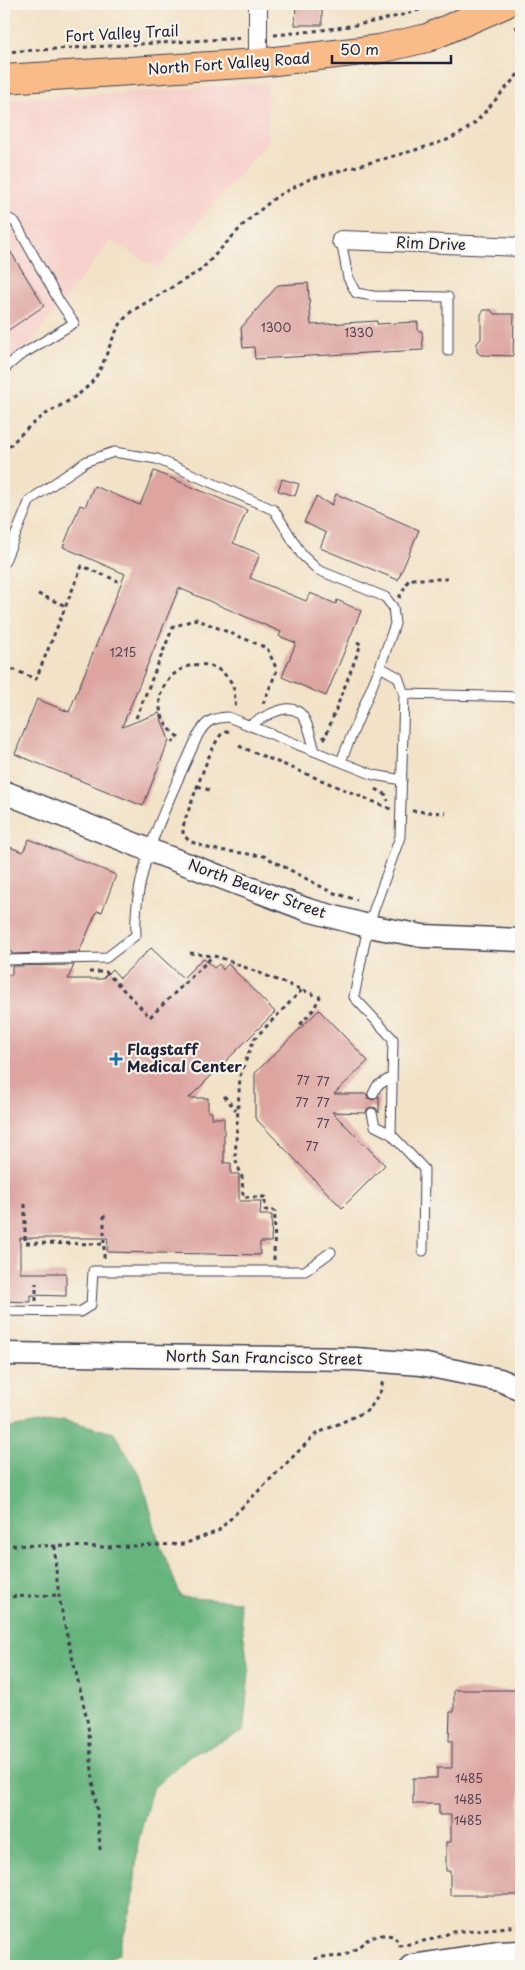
<svg xmlns="http://www.w3.org/2000/svg" width="525" height="1970" viewBox="0 0 525 1970" font-family="'Playpen Sans',sans-serif">
  <rect width="100%" height="100%" fill="#f7f3e8"/>
  <filter id="ink" filterUnits="userSpaceOnUse"><feTurbulence type="fractalNoise" baseFrequency=".02" numOctaves="2"/><feDisplacementMap in="SourceGraphic" scale="10" xChannelSelector="R" yChannelSelector="G"/><feConvolveMatrix kernelMatrix="1 2 1 2 8 2 1 2 1" color-interpolation-filters="sRGB"/></filter>
  <filter id="wash" filterUnits="userSpaceOnUse"><feTurbulence type="fractalNoise" baseFrequency=".0096" numOctaves="4" result="noise"/><feDisplacementMap in="SourceGraphic" scale="20" xChannelSelector="R" yChannelSelector="G"/><feGaussianBlur stdDeviation="1.12" result="paint"/><feColorMatrix in="noise" values="0 0 0 0 0 0 0 0 0 0 0 0 0 0 0 0 0 1.4 0 .05"/><feComposite in="paint" operator="in"/></filter>
  <g filter="url(#wash)">
    <rect width="100%" height="100%" fill="#f2e2c7"/>
    <path fill="#f7d0cb" d="M268,83V142L157,269L111,240L4,377V100Z"/>
    <path fill="#66b47e" stroke="#446b5c" d="M63,1419L114,1433L142,1479L159,1542L181,1597L239,1602L249,1673L243,1732L190,1755L152,1789L138,1842L133,1901L119,1953L98,1966H4V1429Z"/>
    <g id="blocks">
      <path fill="#dda4a0" d="M296,4H322V25H295Z
        M4,241L44,306L4,333Z
        M308,283L311,325L377,321V324L418,322V331H422L423,350L255,359L254,347L243,348L241,328L278,285Z
        M484,310H491L494,314H514L513,356L481,355L477,352V343L481,339V314Z
        M154,471L247,510L233,543L260,554L250,578L306,601L310,593L336,604L337,600L361,611L326,696L282,677L296,643L279,636L281,632L179,588L122,727L159,713L169,740L143,806L15,754L37,699L69,712L125,574L63,547L80,505L85,507L94,486L140,505Z
        M282,479L299,484L295,496L278,491Z
        M336,494L419,530L398,580L320,548L326,533L304,522L316,497L332,505Z
        M29,839L116,875L102,912L97,911L79,952L12,954V952L4,948V845L23,852Z
        M151,948L183,978L203,958L214,968L219,964L223,970L228,964L275,1012L189,1098H208V1112H212V1118H224V1163H231V1174H239V1201H261L260,1215H272L271,1242H260V1255L107,1252L108,1238H20V1273H66V1296L31,1295V1302L4,1301V975H12V966L74,965L68,979H102L112,969L120,978Z
        M319,1010L368,1061L334,1094H367L368,1098L373,1100L379,1096V1113L376,1108L371,1107L367,1109L366,1113L332,1112L385,1165L342,1208L255,1118V1073Z
        M454,1690H521L520,1843H521V1864H518V1895H450V1871H446V1842H451V1815H439V1804H413V1778H437V1768H452V1741H449L450,1712H454Z"/>
    </g>
  </g>
  <g filter="url(#ink)">
    <use href="#blocks" fill-opacity="0" stroke="#413f50" stroke-width="1"/>
    <g fill="none" stroke-linecap="round" stroke-linejoin="round">
      <defs>
        <path id="service" d="M4,216L15,222L59,301L74,323L18,357L4,369
          M341,240L348,278L356,293L373,296L448,297V351
          M4,563L30,500L87,461L114,452L157,459L274,510L302,555L318,570L385,597L393,607L395,624L380,667L341,761
          M380,667L398,677L404,694L400,837L368,926L354,997L393,1039L391,1134L424,1169L423,1251
          M404,694L521,697
          M249,725C265,717 293,696 305,720C310,730 312,741 315,751
          M4,960L106,958L136,935C132,867 172,795 198,735C206,721 212,718 228,717L374,775L402,780
          M373,1094L377,1086L392,1077
          M372,1113L375,1126L391,1134
          M4,1311L80,1312L91,1305L93,1271H305L331,1252"/>
        <path id="minor" d="M258,63V4
          M341,240L521,247"/>
        <path id="tertiary" d="M4,792L149,850L308,910L368,926L423,936L521,940
          M4,1354L355,1359L421,1364L500,1380L521,1389
          M412,1966L497,1953L521,1952"/>
        <path id="primary" d="M4,79L258,63L379,49L427,38L505,4"/>
      </defs>
      <use href="#service" stroke="#413f50" stroke-width="11"/>
      <use href="#minor" stroke="#413f50" stroke-width="20"/>
      <use href="#tertiary" stroke="#413f50" stroke-width="25"/>
      <use href="#primary" stroke="#413f50" stroke-width="30"/>
      <path stroke="#413f50" stroke-width="3" stroke-dasharray="4 4" stroke-linecap="butt" d="M516,26L521,37
        M274,35C329,30 385,23 437,4
        M4,52L243,38
        M4,453C15,439 28,427 43,416C61,404 81,397 95,378C110,355 110,330 132,311L201,270L246,222L277,196L310,179L412,151L447,140L463,132L476,122L521,71
        M38,594L66,606
        M399,598L409,579H449
        M5,666L36,679L82,566L118,581
        M136,718L173,627L196,619L267,648L277,670L263,704
        M229,731C226,732 224,732 222,734C212,741 192,802 186,817L183,827V834L189,841L211,849L264,856L331,892L357,900
        M323,736L325,738L361,644L354,641
        M172,743L178,737C125,692 200,635 231,682C236,690 234,700 236,708
        M239,746L391,809
        M198,786L209,790
        M376,789L386,795L388,801
        M412,811L446,813
        M190,953L219,957L320,997L313,1010L298,1027
        M89,972H106L150,1017L213,956
        M224,1096L236,1110
        M25,1204V1243L104,1244V1258H108
        M104,1215V1244
        M274,1260L275,1211L265,1210V1197H243L242,1177L235,1158L240,1076L254,1039L302,990
        M36,1301V1283
        M4,1545L106,1547L184,1544L218,1531L316,1434L369,1410L381,1390L383,1379
        M55,1546C55,1603 73,1655 85,1711C90,1730 90,1751 92,1771C95,1798 99,1824 100,1851
        M4,1597L58,1595
        M300,1966C307,1963 315,1958 322,1957C330,1956 338,1958 345,1955C367,1945 366,1931 394,1936L400,1946L433,1939L453,1932L521,1926"/>
      <use href="#service" stroke="#fff" stroke-width="9"/>
      <use href="#minor" stroke="#fff" stroke-width="18"/>
      <use href="#tertiary" stroke="#fff" stroke-width="22"/>
      <use href="#primary" stroke="#f9bc89" stroke-width="28"/>
    </g>
  </g>
  <path fill="#1f6fb2" stroke="#f7f3e8" stroke-width="2" d="M113.5 1051.5h5v5h5v5h-5v5h-5v-5h-5v-5h5z"/>
  <g text-anchor="middle" stroke-width="4.5" stroke-linejoin="round" paint-order="stroke">
    <g font-size="12" fill="#514254">
      <text x="276" y="332">1300</text>
      <text x="359" y="337">1330</text>
      <text x="123" y="657">1215</text>
      <text x="303" y="1085">77</text>
      <text x="323" y="1086">77</text>
      <text x="302" y="1107">77</text>
      <text x="323" y="1107">77</text>
      <text x="323" y="1128">77</text>
      <text x="312" y="1151">77</text>
      <text x="469" y="1783">1485</text>
      <text x="468" y="1804">1485</text>
      <text x="468" y="1825">1485</text>
    </g>
    <g font-size="15" fill="#22223b" stroke="#f7f3e8">
      <text transform="translate(122 34) rotate(-3)" y="5">Fort Valley Trail</text>
      <text transform="translate(229 64) rotate(-4)" y="5">North Fort Valley Road</text>
      <text transform="translate(431 244) rotate(2)" y="5">Rim Drive</text>
      <text transform="translate(257 889) rotate(20)" y="5">North Beaver Street</text>
      <text transform="translate(264 1358) rotate(1)" y="5">North San Francisco Street</text>
    </g>
    <g font-size="15" font-weight="bold" fill="#22223b" stroke="#f7f3e8" text-anchor="start">
      <text x="127" y="1055">Flagstaff<tspan x="127" dy="17">Medical Center</tspan></text>
    </g>
  </g>
  <rect width="525" height="1970" fill="none" stroke="#f7f3e8" stroke-width="20"/>
  <path d="M332 55v8h119v-8" fill="none" stroke="#22223b" stroke-width="2.5"/>
  <text x="340" y="55" font-size="15" fill="#22223b" stroke="#f7f3e8" stroke-width="4" paint-order="stroke">50 m</text>
</svg>
